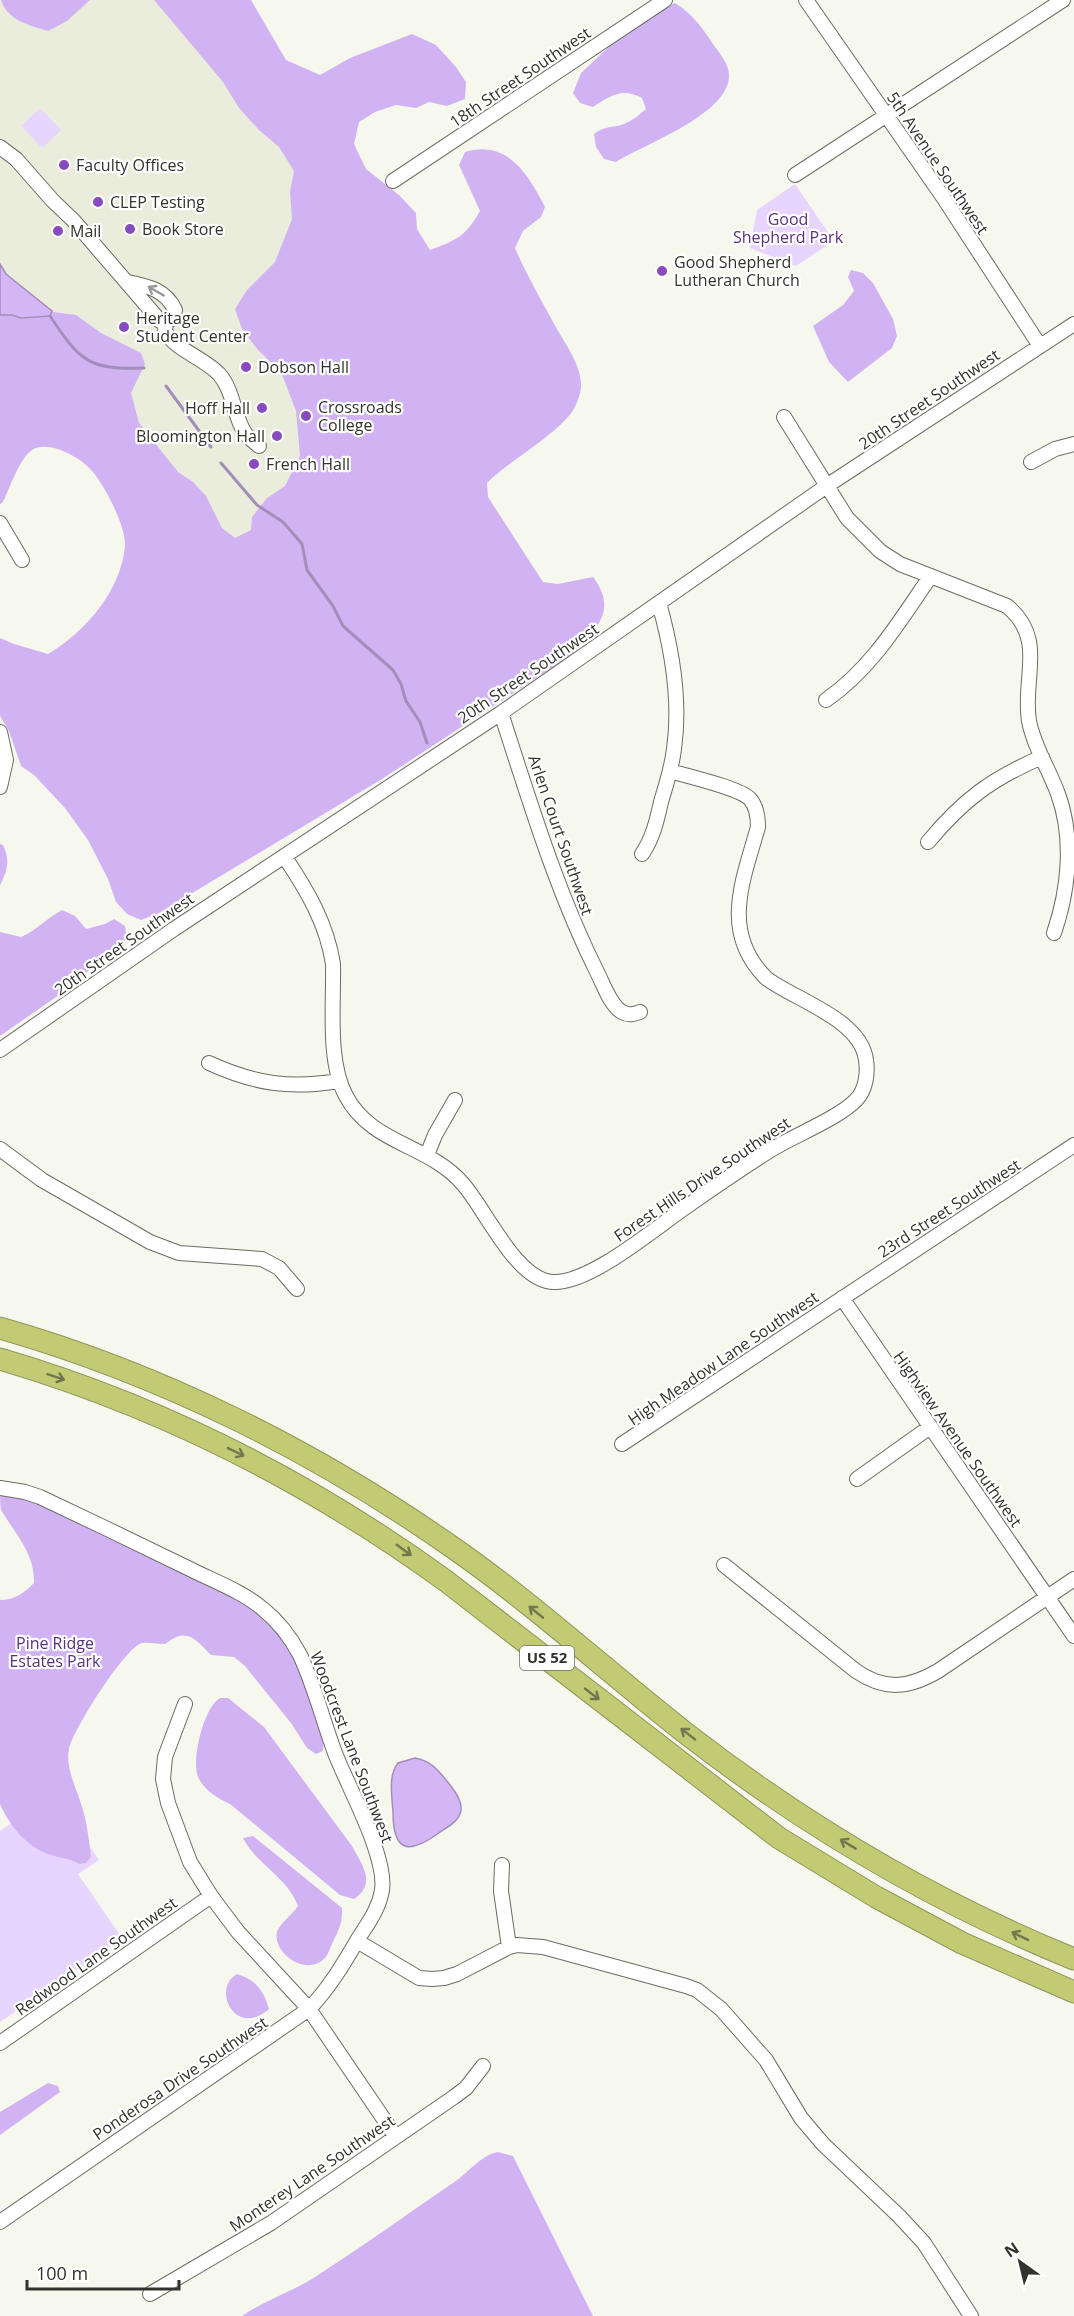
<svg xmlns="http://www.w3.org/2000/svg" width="1074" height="2316" viewBox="0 0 1074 2316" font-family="'Open Sans',sans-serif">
  <rect width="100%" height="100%" fill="#f6f8ee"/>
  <path fill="#eaeddb" d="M0,0H239L470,482L344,794L77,395L0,446Z"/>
  <path fill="#e7d4ff" d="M40,108L61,130L42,148L21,126Z
    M795,184L834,241L796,266L750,248L757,210Z
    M65,1735L58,1800L99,1860L78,1874L122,1938L0,2022V1831L13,1822Z"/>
  <path fill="#d1b3f3" d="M1,0H90L67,21L48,31C29,25 8,21 1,0Z
    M154,0H251L286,60L320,75L350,58L412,34L436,45L456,67L466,82L465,99L447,106L429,102L416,108L396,105L375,112L359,122L354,144L366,169L399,195L416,213L417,229L430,250C457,240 466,236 480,211L459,165L465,152C507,139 528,174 545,207L541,217L523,231L515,248C527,276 543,303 557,329C566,345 580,364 581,383C582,393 575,410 568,417C544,443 512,459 487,483L488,497L543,582L558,584L593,577C619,611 595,631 570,656L382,779L159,913L141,920L127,914L116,902L108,879L88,840L65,808L34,775L21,766L9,731L0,716V638L14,644L48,654C85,632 121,591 125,546C126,526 105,486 92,471C82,458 48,439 32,450C19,459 10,488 3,502L0,504V309L38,310L76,315L101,333L141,353L145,364L131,393L139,423L178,472L193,482L206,496L222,528L235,538L251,530L252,517L267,498L285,486L300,456L296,411L281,372L258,350L242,329L235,309L247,290L275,262L292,219L290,192L294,171L279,147L259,130L239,108L223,82Z
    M675,3C693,14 704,30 715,47C721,55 729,65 729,75C730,114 644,144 616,162L604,159L596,147L594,134C604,126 610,128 621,125C631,122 639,115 646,109L642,98C622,87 610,96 593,107L580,103L573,93L581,73L614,42L662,8Z
    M851,270L863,273L873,283L893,319L897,336L892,348L848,382L829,362L813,326L843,305L854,291L848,277Z
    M0,844L3,845C10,860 8,870 0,885Z
    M62,910L75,916L86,929L105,924L114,919L125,926L127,939L59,995L0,1036V932L21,937C37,930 47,918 62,910Z
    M4,1481L27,1487L120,1528L220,1580L277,1632L294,1657L313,1701L324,1740L323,1751L316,1754L307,1748L291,1723L245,1666L234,1657L211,1655C194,1638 187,1627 165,1644C158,1644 148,1642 142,1643C125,1647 73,1730 69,1749C65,1768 77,1789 82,1807C87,1822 89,1841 91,1857L86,1863L79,1864C69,1858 59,1858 48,1854C26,1846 9,1825 0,1804V1600C15,1600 24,1593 34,1583C35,1553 15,1534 1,1510C0,1504 0,1489 0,1482Z
    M220,1698H228L264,1727L352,1846C362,1864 377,1884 354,1899L340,1895L230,1804C217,1798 204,1790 198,1777C191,1759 204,1707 220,1698Z
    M253,1836L342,1908C343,1923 338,1931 332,1944C330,1948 328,1954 326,1957C306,1979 272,1952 277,1932C280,1923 293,1914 298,1906C288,1878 256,1864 243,1838Z
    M237,1974C255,1979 264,1991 269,2009C235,2039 211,1988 237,1974Z
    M48,2083L58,2086L60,2092L0,2135V2112Z
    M498,2152L513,2156L593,2316H242C265,2300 292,2292 315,2277C362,2247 407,2214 453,2183C468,2173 481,2155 498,2152Z"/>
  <path fill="#d4b6f6" stroke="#a38eba" stroke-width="1.5" d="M0,264L6,274L52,311L50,316L21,318L12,315H0Z
    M415,1758C431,1761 437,1769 447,1781C453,1789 462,1799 461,1810C460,1822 445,1828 436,1835C406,1856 393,1849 393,1812C392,1796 388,1775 398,1763Z"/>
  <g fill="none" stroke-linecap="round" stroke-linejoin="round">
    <path stroke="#a38eba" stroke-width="3" d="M50,316C80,361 88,370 144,368
      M166,386L211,447
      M221,463L257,505L283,522L302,544L307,570L333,606L343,626L393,670L401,684L406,701L420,722L427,743"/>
    <defs>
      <path id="minor" d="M806,0L943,197L1040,346
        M0,147L16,159L53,201L73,220L160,321L166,322L173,318L175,310C166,290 148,286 128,282
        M795,175L1063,0
        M393,181L665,0
        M166,322L165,331C174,349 204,358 219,374C234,391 233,415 245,433C248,438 255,442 259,446
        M784,417L847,518L880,551L900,564L1007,606C1047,639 1022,678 1029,721C1034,747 1049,769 1058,794C1074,838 1069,889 1054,933
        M1031,462L1055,449L1074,444
        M0,523L22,560
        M826,700C872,668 899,622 930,577
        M501,713C530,802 556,890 598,974C604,986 611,1006 622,1012C629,1016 634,1014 640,1012
        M0,732L6,760L0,787
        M928,842C963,800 991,779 1042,757
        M642,854C653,838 657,820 661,802C666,785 672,767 674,749C681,700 672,649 659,603
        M284,856C307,890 327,924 333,964C334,1004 327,1061 346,1096C372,1145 429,1144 463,1184C486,1210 517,1282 554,1282C591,1283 655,1228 686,1207C713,1188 741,1169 769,1151C793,1136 839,1118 856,1100C866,1090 868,1073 866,1060C861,1019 795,1000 766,978C720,932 743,880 758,827C758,818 757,807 750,799C740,788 687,776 670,771
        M0,1050L174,929L501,713L828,485L1074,324
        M209,1063C255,1084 290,1089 339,1081
        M0,1149L42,1180L150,1242L179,1253L262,1259L279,1268L297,1289
        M427,1155L435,1135L455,1100
        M842,1298L1074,1636
        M622,1444L1074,1145
        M857,1479L930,1427
        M0,1488L25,1492L40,1497C91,1521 141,1545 192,1570C216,1582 243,1592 263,1609C278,1621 291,1638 300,1655C315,1687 323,1721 335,1753C348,1787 387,1856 382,1890C379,1909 368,1923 358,1939C343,1965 329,1988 309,2009L0,2222
        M724,1565L856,1671C885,1691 909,1688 938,1671L1074,1579
        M185,1704L165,1757L163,1779L168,1803L190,1862L211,1896L238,1932L309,2009L396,2137
        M502,1865L501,1891L509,1947
        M357,1941L419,1978L432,1979L444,1978L457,1974L509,1947L517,1945L543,1947L686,1986L697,1990L721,2009L766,2060L801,2118L823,2144L899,2216L924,2243L971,2316
        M0,2043L211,1896
        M150,2294L271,2223L454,2097L466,2088L483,2066"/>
      <path id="highway" d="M0,1328C161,1374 315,1451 452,1547C534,1604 609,1673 688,1735C806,1826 936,1903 1074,1959
        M0,1359C160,1406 311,1483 446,1581L779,1838L876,1897L962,1943L1074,1992"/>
    </defs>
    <use href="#minor" stroke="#6b6c64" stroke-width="16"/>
    <use href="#highway" stroke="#90955c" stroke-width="23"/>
    <use href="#minor" stroke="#fff" stroke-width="14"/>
    <use href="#highway" stroke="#c2ca74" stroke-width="21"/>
  </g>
  <defs><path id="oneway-shaft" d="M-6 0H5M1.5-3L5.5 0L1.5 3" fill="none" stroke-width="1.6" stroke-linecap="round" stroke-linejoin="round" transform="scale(1.5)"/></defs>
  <use stroke="#989896" href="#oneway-shaft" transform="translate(156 291) rotate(-150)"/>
  <g stroke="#73764e">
    <use href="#oneway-shaft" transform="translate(56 1377) rotate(19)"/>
    <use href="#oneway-shaft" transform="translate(236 1452) rotate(26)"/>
    <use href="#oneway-shaft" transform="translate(404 1550) rotate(36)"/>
    <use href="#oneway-shaft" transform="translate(536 1612) rotate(-141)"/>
    <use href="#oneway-shaft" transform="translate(592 1694) rotate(38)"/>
    <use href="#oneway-shaft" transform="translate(688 1734) rotate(-142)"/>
    <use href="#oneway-shaft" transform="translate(848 1844) rotate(-149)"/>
    <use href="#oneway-shaft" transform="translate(1020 1936) rotate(-154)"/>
  </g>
  <g fill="#884abf" stroke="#fff" stroke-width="2">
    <circle cx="64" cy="165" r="6"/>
    <circle cx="98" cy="202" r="6"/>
    <circle cx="130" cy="229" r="6"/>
    <circle cx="58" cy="231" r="6"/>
    <circle cx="662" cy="271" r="6"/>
    <circle cx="124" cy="327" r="6"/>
    <circle cx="246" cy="367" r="6"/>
    <circle cx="262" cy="408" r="6"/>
    <circle cx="306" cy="416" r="6"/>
    <circle cx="277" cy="436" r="6"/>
    <circle cx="254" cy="464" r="6"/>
  </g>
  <g text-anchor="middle" stroke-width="4.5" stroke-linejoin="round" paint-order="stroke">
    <rect fill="#fff" stroke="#70706d" stroke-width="1.5" x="520" y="1646" width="54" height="24" rx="4.5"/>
    <g font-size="15" font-weight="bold" fill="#32322e">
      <text x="547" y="1663">US 52</text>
    </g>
    <g font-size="16" fill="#32322e" stroke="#fff">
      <text transform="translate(520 77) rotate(-34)" y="6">18th Street Southwest</text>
      <text transform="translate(938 163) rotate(56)" y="6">5th Avenue Southwest</text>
      <text transform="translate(929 399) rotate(-34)" y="6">20th Street Southwest</text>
      <text transform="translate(528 673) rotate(-34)" y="6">20th Street Southwest</text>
      <text transform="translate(561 835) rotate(71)" y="6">Arlen Court Southwest</text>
      <text transform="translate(124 944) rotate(-35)" y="6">20th Street Southwest</text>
      <text transform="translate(702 1179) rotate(-34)" y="6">Forest Hills Drive Southwest</text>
      <text transform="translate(949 1208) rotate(-33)" y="6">23rd Street Southwest</text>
      <text transform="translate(723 1358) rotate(-34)" y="6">High Meadow Lane Southwest</text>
      <text transform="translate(958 1439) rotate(55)" y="6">Highview Avenue Southwest</text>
      <text transform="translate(352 1747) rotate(69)" y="6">Woodcrest Lane Southwest</text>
      <text transform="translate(96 1956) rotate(-35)" y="6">Redwood Lane Southwest</text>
      <text transform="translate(180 2078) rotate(-34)" y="6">Ponderosa Drive Southwest</text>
      <text transform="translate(312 2173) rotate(-34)" y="6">Monterey Lane Southwest</text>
    </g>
    <g font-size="16" fill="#32322e" stroke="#fff" text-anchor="start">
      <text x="76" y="171">Faculty Offices</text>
      <text x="110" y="208">CLEP Testing</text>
      <text x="142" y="235">Book Store</text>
      <text x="70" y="237">Mail</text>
      <text x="674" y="268">Good Shepherd<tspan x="674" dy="18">Lutheran Church</tspan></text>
      <text x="136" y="324">Heritage<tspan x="136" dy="18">Student Center</tspan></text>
      <text x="258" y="373">Dobson Hall</text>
      <text x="318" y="413">Crossroads<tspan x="318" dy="18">College</tspan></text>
      <text x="250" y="414" text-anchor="end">Hoff Hall</text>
      <text x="265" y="442" text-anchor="end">Bloomington Hall</text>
      <text x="266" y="470">French Hall</text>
    </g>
    <g font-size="16" fill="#59327c" stroke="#fff">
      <text x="788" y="225">Good<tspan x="788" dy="18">Shepherd Park</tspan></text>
      <text x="55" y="1649">Pine Ridge<tspan x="55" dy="18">Estates Park</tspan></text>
    </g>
  </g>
  <g transform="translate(1020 2262) rotate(326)" stroke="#ffffff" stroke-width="4.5" paint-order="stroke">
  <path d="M0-4.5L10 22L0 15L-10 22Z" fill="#32322e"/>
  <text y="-9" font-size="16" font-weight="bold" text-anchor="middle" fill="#32322e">N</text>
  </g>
  <path d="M27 2280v9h152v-9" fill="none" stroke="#32322e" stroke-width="3"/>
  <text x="36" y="2280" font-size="18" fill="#32322e" stroke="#ffffff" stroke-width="4.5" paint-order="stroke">100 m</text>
</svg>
